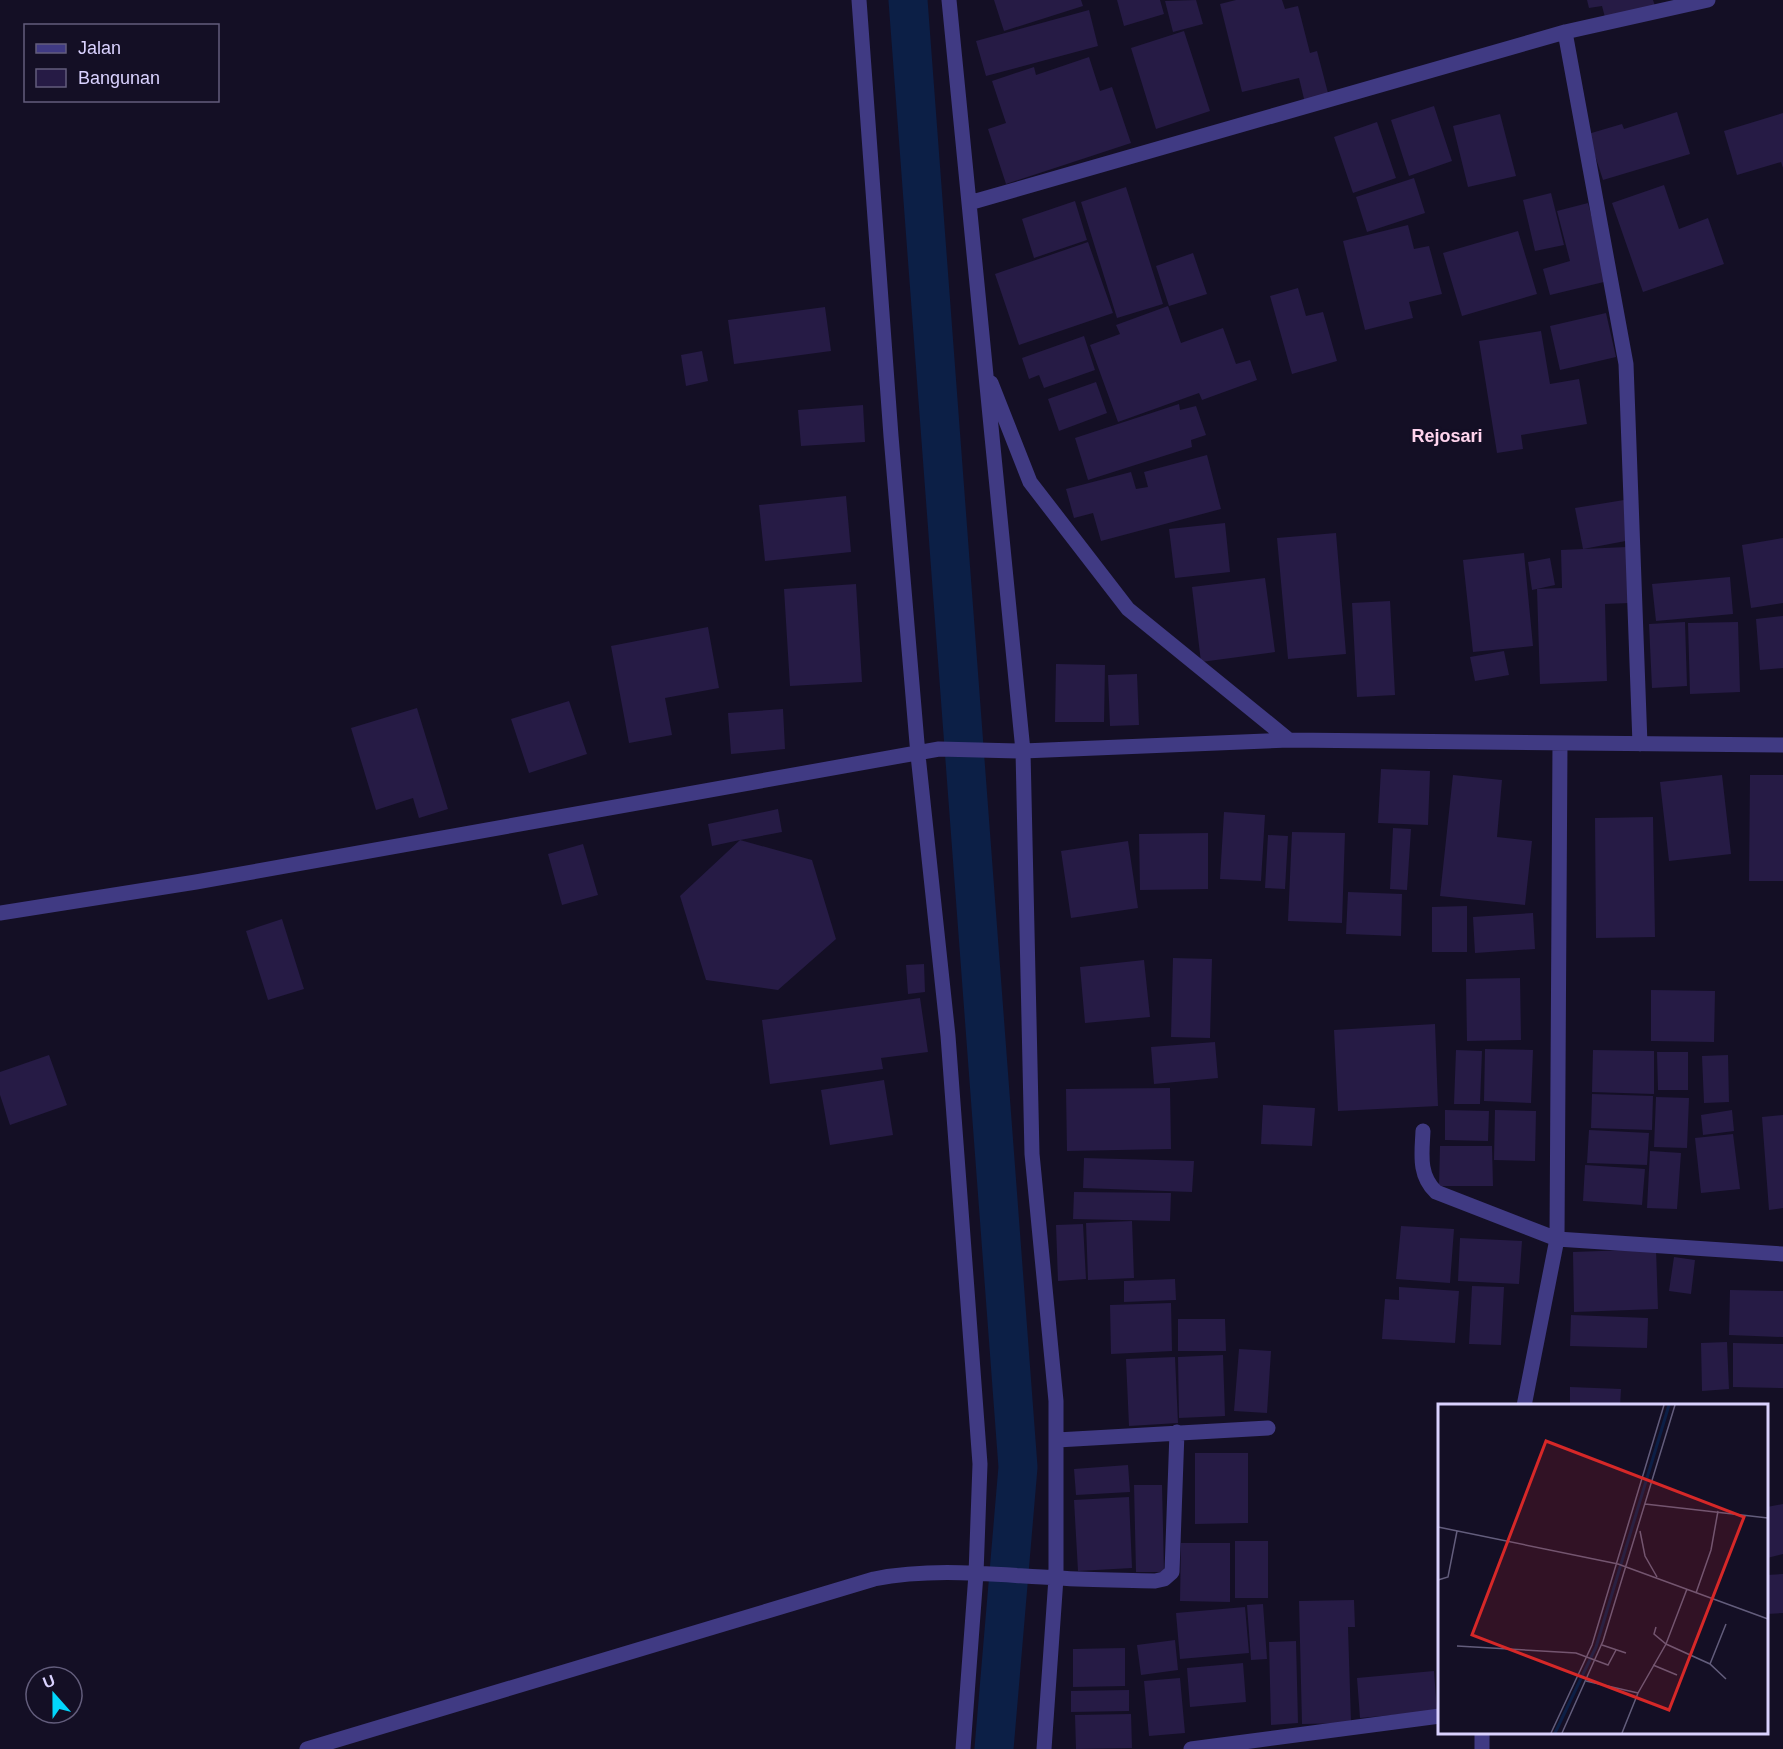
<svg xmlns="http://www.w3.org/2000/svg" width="1783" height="1749" viewBox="0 0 1783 1749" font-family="Arial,sans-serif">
  <rect width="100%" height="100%" fill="#140f25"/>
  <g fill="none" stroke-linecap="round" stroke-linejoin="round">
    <path stroke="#0c1f46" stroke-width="39" d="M908,0L1018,1467L994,1749"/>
  </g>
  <path fill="#261b45" d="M994,0H1081L1083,6L1004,31Z
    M1117,0H1160L1164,14L1124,26Z
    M1196,0L1203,24L1173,32L1165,1Z
    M1236,0H1282L1285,9L1298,6L1310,53L1317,51L1329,97L1305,103L1299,78L1242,92L1220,4Z
    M1587,0H1653L1656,9L1606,21L1602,6L1589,8Z
    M1089,10L1098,46L986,76L976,41Z
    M1184,31L1210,111L1156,129L1131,48Z
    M1089,57L1100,91L1112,87L1131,143L1006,184L988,129L1006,123L992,81L1034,67L1036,75Z
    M1434,106L1452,161L1409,176L1391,120Z
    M1677,112L1690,154L1603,180L1588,134L1622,124L1624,129Z
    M1783,113V168L1781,162L1737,175L1724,131Z
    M1500,114L1516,176L1468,187L1453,126Z
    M1377,122L1396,178L1353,193L1334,137Z
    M1414,178L1425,213L1367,232L1356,197Z
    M1664,185L1679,229L1708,218L1724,264L1643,292L1612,203Z
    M1126,187L1163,304L1117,318L1081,202Z
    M1551,193L1564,245L1535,251L1523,200Z
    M1075,201L1087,240L1034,258L1022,219Z
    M1588,203L1608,281L1550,295L1543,269L1570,261L1557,211Z
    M1408,225L1414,249L1429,246L1442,294L1409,302L1413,318L1365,330L1343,241Z
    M1518,231L1537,294L1462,316L1443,253Z
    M1088,242L1113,313L1019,345L995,274Z
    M1193,253L1207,294L1169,306L1156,266Z
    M1298,288L1306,316L1323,312L1337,361L1292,374L1270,296Z
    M1168,306L1181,343L1223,328L1236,364L1250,360L1257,380L1202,400L1199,393L1118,422L1090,345L1120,334L1116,325Z
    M825,307L831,351L734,364L728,320Z
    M1606,313L1616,357L1560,370L1550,326Z
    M1541,331L1550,384L1579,379L1587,424L1521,435L1523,449L1497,453L1479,341Z
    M1084,336L1095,370L1044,388L1039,375L1029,379L1022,358Z
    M702,351L708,381L686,386L681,355Z
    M1096,382L1107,413L1059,431L1048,399Z
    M1179,404L1180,410L1196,406L1206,435L1191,440L1192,447L1088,480L1075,438Z
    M863,405L865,442L801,446L798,410Z
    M1207,455L1221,509L1101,541L1093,513L1074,518L1066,489L1131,472L1136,489L1148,487L1144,472Z
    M846,496L851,552L765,561L759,505Z
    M1624,500L1631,540L1583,549L1575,508Z
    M1225,523L1230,572L1175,578L1169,529Z
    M1336,533L1346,654L1288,659L1277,538Z
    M1783,538V603L1751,608L1742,545Z
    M1627,547L1629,603L1605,604L1607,681L1540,684L1537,589L1562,588L1561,550Z
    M1524,553L1533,646L1473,652L1463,560Z
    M1550,558L1555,585L1532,590L1528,562Z
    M1730,577L1733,614L1656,621L1652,584Z
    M1265,578L1275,652L1201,662L1192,587Z
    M856,584L862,682L790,686L784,589Z
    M1390,601L1395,695L1357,697L1352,603Z
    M1783,616V668L1760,670L1756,619Z
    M1685,622L1687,686L1652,688L1649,624Z
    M1738,622L1740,692L1690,694L1688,623Z
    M708,627L719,688L665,698L672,735L629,743L611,646Z
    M1504,651L1509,675L1475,681L1470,657Z
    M1056,664L1105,665L1104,722H1055Z
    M1137,674L1139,725L1110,726L1108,675Z
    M569,701L587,754L529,773L511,719Z
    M417,708L448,809L419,818L413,798L376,810L351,728Z
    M783,709L785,749L731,754L728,713Z
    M1381,769L1430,771L1428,825L1378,823Z
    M1453,775L1502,780L1497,837L1532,841L1525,905L1440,896Z
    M1722,775L1731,854L1669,861L1660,782Z
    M1750,775H1783V881H1749Z
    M778,809L782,832L740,840L812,860L836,939L778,990L706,980L680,896L740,840L712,846L708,824Z
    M1224,812L1265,815L1261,881L1220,879Z
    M1653,817L1655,937L1596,938L1595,818Z
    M1393,828L1411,829L1407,890L1390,889Z
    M1292,832L1345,833L1342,923L1288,921Z
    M1208,833V889L1140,890L1139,834Z
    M1268,835L1288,836L1285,889L1265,888Z
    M1128,841L1138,908L1071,918L1061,851Z
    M583,844L598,895L562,905L548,854Z
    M1348,892L1402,894L1401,936L1346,934Z
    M1467,906V952H1432V907Z
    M1533,913L1535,949L1475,953L1473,917Z
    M282,919L304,989L268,1000L246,931Z
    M1173,958L1212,959L1210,1038L1171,1037Z
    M1144,960L1150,1017L1085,1023L1080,967Z
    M924,964L925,992L908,994L906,965Z
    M1520,978L1521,1040L1467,1041L1466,979Z
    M1651,990L1715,991L1714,1042L1651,1041Z
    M920,998L928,1052L881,1058L883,1069L770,1084L762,1020Z
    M1435,1024L1438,1106L1338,1111L1334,1030Z
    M1215,1042L1218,1078L1154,1084L1151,1047Z
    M1485,1049L1533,1050L1531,1103L1484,1101Z
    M1456,1050L1482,1051L1480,1104H1454Z
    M1593,1050L1654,1051V1094L1592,1092Z
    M1657,1052H1688V1090H1658Z
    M49,1055L67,1105L10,1125L0,1095V1072Z
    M1728,1055L1729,1102L1704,1103L1702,1056Z
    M884,1080L893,1135L830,1145L821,1090Z
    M1170,1088L1171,1149L1067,1151L1066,1089Z
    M1592,1094L1653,1096L1652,1130L1591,1128Z
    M1656,1097L1689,1098L1687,1148L1654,1147Z
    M1263,1105L1315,1108L1312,1146L1261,1144Z
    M1445,1110L1489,1111L1488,1141L1445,1140Z
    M1495,1110L1536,1111L1535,1161L1494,1160Z
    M1732,1110L1734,1131L1703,1135L1701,1115Z
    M1783,1115V1208L1769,1210L1762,1117Z
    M1589,1130L1649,1133L1647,1165L1587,1163Z
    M1733,1134L1740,1189L1701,1193L1695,1138Z
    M1440,1146H1492L1493,1186H1439Z
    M1650,1151L1681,1153L1677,1209L1647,1208Z
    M1084,1158L1194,1161L1192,1192L1083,1188Z
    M1585,1165L1645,1169L1642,1205L1583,1201Z
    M1074,1192L1171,1193L1170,1221L1073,1219Z
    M1132,1221L1134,1278L1088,1280L1086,1223Z
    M1083,1224L1086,1279L1058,1281L1056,1225Z
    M1401,1226L1454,1229L1450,1283L1396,1279Z
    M1460,1238L1522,1241L1519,1284L1458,1281Z
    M1656,1249L1658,1309L1574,1312L1573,1252Z
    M1674,1257L1695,1260L1691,1294L1669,1291Z
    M1175,1279L1176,1300L1124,1302V1281Z
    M1472,1286L1504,1287L1501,1345L1469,1344Z
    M1399,1287L1459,1291L1455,1343L1382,1339L1385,1299L1399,1300Z
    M1730,1290L1783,1291V1337L1729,1335Z
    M1171,1303L1172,1351L1111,1354L1110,1305Z
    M1571,1315L1648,1318L1647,1348L1570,1346Z
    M1178,1319H1225L1226,1351H1178Z
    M1727,1342L1729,1389L1702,1391L1701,1343Z
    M1733,1343L1783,1344V1388L1733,1387Z
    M1239,1349L1271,1351L1267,1413L1234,1411Z
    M1223,1355L1225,1416L1179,1418L1178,1357Z
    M1175,1357L1178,1423L1129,1426L1126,1359Z
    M1570,1387L1621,1389L1620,1406H1570Z
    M1195,1453H1248V1523L1195,1524Z
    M1128,1465L1130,1492L1076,1495L1074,1469Z
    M1134,1485H1162L1164,1572H1136Z
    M1129,1497L1132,1568L1078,1571L1074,1500Z
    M1783,1504V1554L1767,1558V1507Z
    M1235,1541H1268V1598H1235Z
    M1181,1543H1230V1602L1180,1601Z
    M1783,1574V1613L1767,1614V1575Z
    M1354,1600L1355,1627H1348L1351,1723L1302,1724L1299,1601Z
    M1263,1604L1267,1659L1251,1660L1247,1605Z
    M1245,1607L1249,1653L1180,1659L1176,1613Z
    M1175,1640L1178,1670L1141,1675L1137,1645Z
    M1296,1641L1298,1723L1271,1725L1269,1642Z
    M1125,1648V1686L1073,1687V1649Z
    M1243,1663L1246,1702L1190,1707L1187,1668Z
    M1434,1671L1437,1711L1360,1718L1357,1678Z
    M1180,1678L1185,1733L1149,1736L1144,1681Z
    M1129,1690V1711L1071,1712V1691Z
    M1131,1714L1132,1748L1076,1749L1075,1715Z"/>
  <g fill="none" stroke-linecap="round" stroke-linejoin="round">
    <path stroke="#403a83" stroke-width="15" d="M859,0L891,436L918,755L948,1036L980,1464L976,1574L963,1749
      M949,0L1023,751L1032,1154L1056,1401V1578L1044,1749
      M1565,32L1626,364L1640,744
      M969,203L1565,32L1708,0
      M991,383L1030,482L1128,609L1289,740
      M0,913L196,882L939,749L1023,751L1289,740L1783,745
      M1423,1131C1422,1153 1418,1175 1436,1192L1557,1239L1783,1254
      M1524,1406L1557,1239L1560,743
      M1057,1440L1268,1428
      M307,1749L874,1579C935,1567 996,1575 1058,1578C1090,1580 1122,1580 1155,1581L1164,1579L1172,1572L1177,1432
      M1191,1749L1440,1716
      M1482,1749V1732"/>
  </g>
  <g text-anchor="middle" stroke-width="6" stroke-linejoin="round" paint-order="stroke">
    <g font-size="18" font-weight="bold" fill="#ffd4ed" stroke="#140f25">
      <text x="1447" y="442">Rejosari</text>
    </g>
  </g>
  <g transform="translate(1438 1404)">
    <rect width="330" height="330" fill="#140f25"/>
    <path fill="none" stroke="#0c1f46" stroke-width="3" d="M117,329L158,243L231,1"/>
    <path fill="none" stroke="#635d7c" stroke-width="1.5" d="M207,100L330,114M0,123L180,160L330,215M202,127L207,152L219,173M0,176L10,173L19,127M258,189L273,146L280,107M218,223L216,230L228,240L272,260L288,275M164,241L188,249M19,242L138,249L170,261L178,246M272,260L288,220M215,261L239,271M148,277L200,289M113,329L154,241L226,1M124,329L165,237L237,1M184,329L200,289L228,240L249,185"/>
    <path fill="#d62828" fill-opacity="0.15" stroke="#d62828" stroke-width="3" d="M108,37L306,113L231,306L34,231Z"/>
    <rect width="330" height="330" fill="none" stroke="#dad2ff" stroke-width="3"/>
  </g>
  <rect x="24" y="24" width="195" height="78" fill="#140f25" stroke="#635d7c" stroke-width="1.5"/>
  <rect x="36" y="44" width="30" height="9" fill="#403a83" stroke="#635d7c" stroke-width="1.5"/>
  <text x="78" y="54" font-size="18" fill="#dad2ff">Jalan</text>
  <rect x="36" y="69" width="30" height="18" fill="#261b45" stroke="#635d7c" stroke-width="1.5"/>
  <text x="78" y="84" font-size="18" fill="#dad2ff">Bangunan</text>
  <g transform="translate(54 1695) rotate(339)"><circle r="28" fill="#140f25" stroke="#635d7c" stroke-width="1.5"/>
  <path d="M0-4.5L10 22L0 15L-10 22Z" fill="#02d6fc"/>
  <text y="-9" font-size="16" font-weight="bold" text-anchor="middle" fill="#dad2ff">U</text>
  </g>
</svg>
